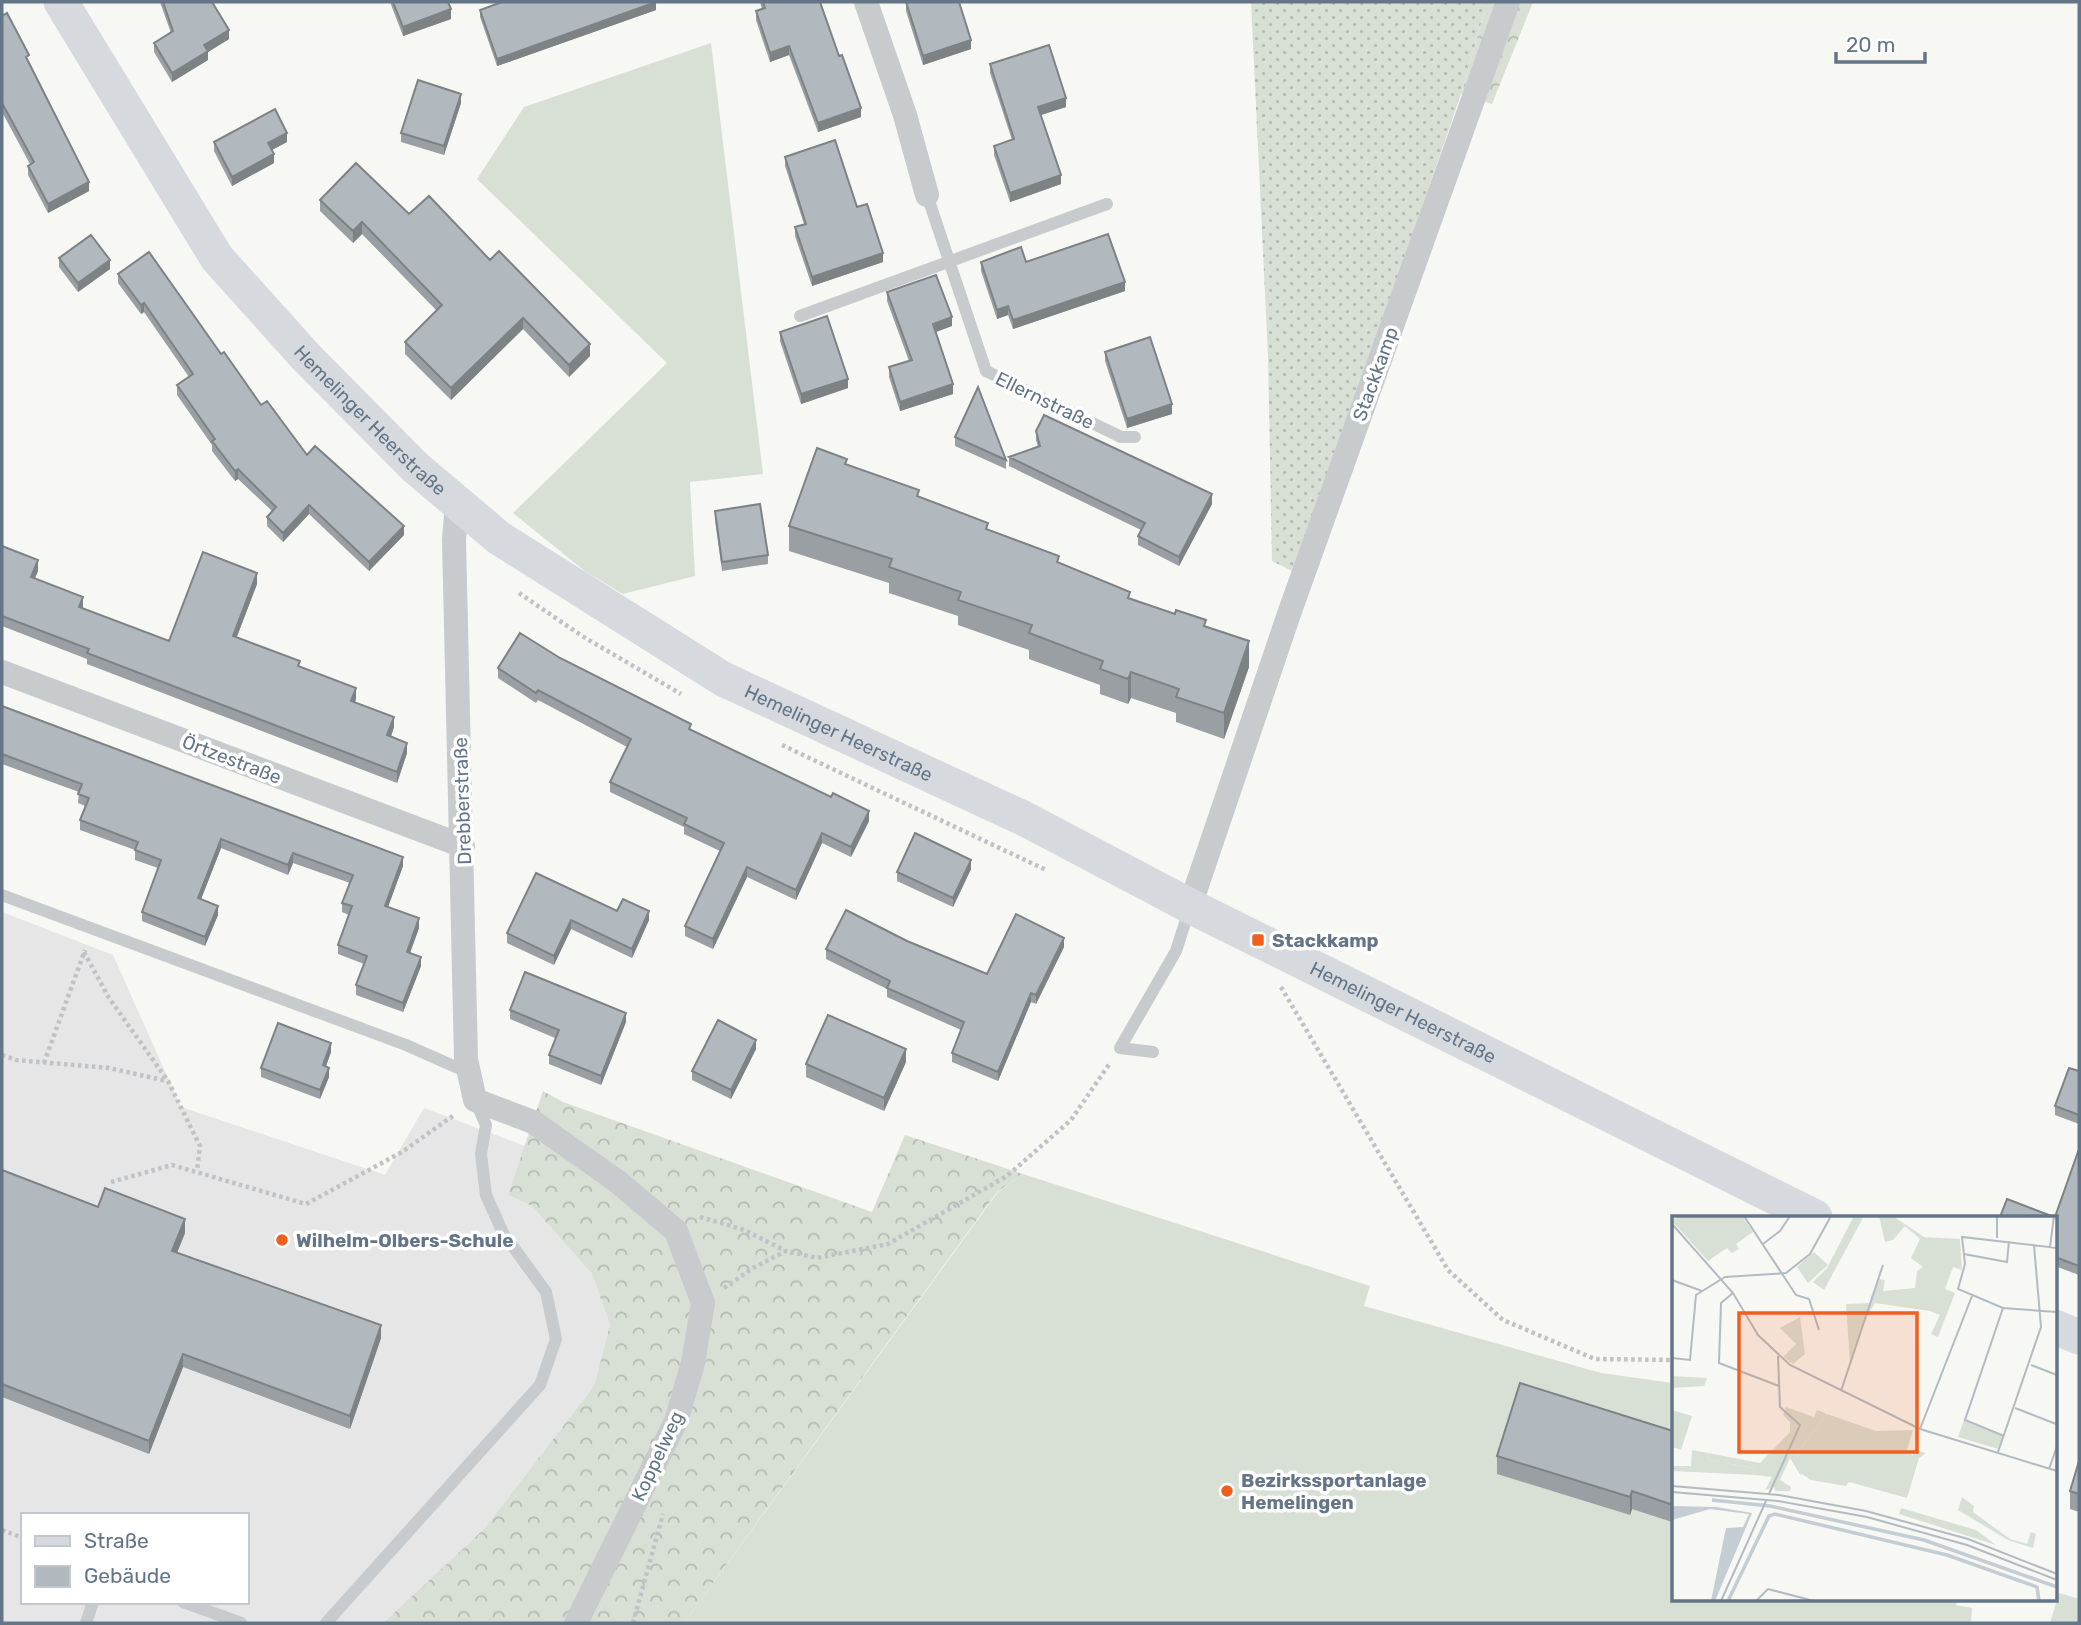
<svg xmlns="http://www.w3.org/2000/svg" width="2081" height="1625" viewBox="0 0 2081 1625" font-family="Rubik,sans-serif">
  <defs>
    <pattern id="forest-crowns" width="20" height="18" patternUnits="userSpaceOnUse" patternTransform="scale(1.75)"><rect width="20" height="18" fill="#d8e0d5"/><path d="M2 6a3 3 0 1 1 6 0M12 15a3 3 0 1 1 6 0" fill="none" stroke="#b3bab2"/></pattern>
    <pattern id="garden-dots" width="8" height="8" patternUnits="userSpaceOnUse" patternTransform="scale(1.75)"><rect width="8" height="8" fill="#d8e0d5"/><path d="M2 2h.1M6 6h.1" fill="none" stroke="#b3bab2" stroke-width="1.8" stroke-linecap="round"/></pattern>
  </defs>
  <rect width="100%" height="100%" fill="#f7f7f4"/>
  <path fill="#e5e6e5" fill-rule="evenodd" d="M2,912L113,955L181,1107L385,1175L424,1108L525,1146L508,1195L532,1206L592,1274L610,1325L594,1386L484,1529L383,1623H2ZM23,1515H247V1602H23Z"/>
  <path fill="#d8e0d5" d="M711,43L763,474L690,482L695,576L623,594L586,572L513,513L667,363L477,179L524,107Z
    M1023,1174L1370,1286L1364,1306L1601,1373L1673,1383V1599H1958L1956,1605L1972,1608L1971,1623H684L998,1192Z
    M2059,1593L2079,1599V1623H2050Z"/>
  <path fill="url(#forest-crowns)" d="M1487,2H1533L1492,104L1461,94Z
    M543,1091L563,1102L872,1212L905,1135L1023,1174L997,1192L684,1623H383L484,1529L594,1386L610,1325L592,1274L532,1206L508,1195Z"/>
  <path fill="url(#garden-dots)" d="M1251,2H1487L1461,94L1296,573L1272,561L1268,357Z"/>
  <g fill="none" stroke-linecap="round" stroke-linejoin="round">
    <path stroke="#c0c2c5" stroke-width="4.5" stroke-dasharray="3.5 3.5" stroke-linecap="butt" d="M519,593L582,636L681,694
      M782,745L1046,870
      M84,952L109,998L168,1081L200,1146L197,1171
      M1281,987L1448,1270L1503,1320L1595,1359L1673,1360
      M2,1055L16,1060L109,1068L167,1081
      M44,1063L85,950
      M111,1182L172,1165L306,1204L402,1152L454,1115
      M700,1217L744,1230L786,1251
      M724,1288L753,1268L786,1251L817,1258L888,1244L1007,1176L1071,1120L1110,1063
      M2,1530L23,1538
      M633,1623L663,1514"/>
    <path stroke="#c7cbce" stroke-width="12" d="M927,195L986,371L1121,437H1135
      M800,316L1107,204
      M2,895L406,1045L467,1072
      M1153,1052L1120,1048L1176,951L1189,910
      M183,1602L241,1623
      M86,1623L93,1602
      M326,1623L540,1385L556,1339L546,1292L503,1233L486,1195L481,1154L486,1125L475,1100"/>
    <path stroke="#c7cbce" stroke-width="24" d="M866,2L905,115L927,195
      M457,502L454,540L466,1059L475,1100L533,1122L617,1181L676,1231L703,1303L693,1363L676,1421L576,1623
      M2,672L463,846
      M1190,906L1290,611L1508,2"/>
    <g stroke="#d6dadf" stroke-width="35">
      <path id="s1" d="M61,2L217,258L306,357L415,467L499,538L723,679L1023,818L1190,906L1815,1217"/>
      <path d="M2055,1327L2079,1337"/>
    </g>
  </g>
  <path fill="#999fa3" d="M160,2H212L229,39L208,52V60L172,82L154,52V43L171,33Z
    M390,2H448L451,19L403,36Z
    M760,2H820L861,117L818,132L789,55L770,62L756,20V11L762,9Z
    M906,2L971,49L923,65L906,11Z
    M480,10H656L497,66L480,17Z
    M2,16L29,63L89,191L48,213L28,175V166L30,164L2,112Z
    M990,64L1066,107L1040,115L1061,184L1010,202L994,155V146L1012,140L990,73Z
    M461,103L444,155L401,142V133Z
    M214,142H287L272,150L274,163L232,186L214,151Z
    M785,157L857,207L883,262L812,286L795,236V227L804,224L785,166Z
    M320,200L409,214L490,260L590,356L569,377L523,329L451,400L405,354V342L437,311L362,234L353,243L320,211Z
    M59,258L110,269L78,292L59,267Z
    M981,262H1026L1125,291L1013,329L1008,315L997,319L981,271Z
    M118,274L221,354L261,405L307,455L404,535L369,571L309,514L283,542L267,526V517L272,511L238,479L235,481L212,451V445L177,395V385L189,377L144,312L141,314L118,283Z
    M887,292L952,326L936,332L953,394L900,411L889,377V367L909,361L887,301Z
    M780,332L848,388L801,404L780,341Z
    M1105,352L1172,414L1127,428L1105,361Z
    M1036,431L1212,504L1179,566L1138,545V536L1141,530L1009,466V457L1038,447L1036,440Z
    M955,437L1006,460V469L955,446Z
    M847,465L919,497L1059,563L1130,598L1206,627L1249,667L1224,739L1176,722V713L1131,698L1128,704L1100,694V685L1029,659V650L958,625V616L889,593V583L789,551V526Z
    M715,511L768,555V564L722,571L715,520Z
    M2,546L38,571L35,578L83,608V609L169,641L257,584L236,638L300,667L356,699L355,702L394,727L391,737L407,753L397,783L87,664V659L2,626Z
    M560,658L691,730L869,821L851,857L822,843L796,900L747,877L713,949L685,936V926L720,851L684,834V827L610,792V782L627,747L538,700L536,703L498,678V668Z
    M2,706L403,866L388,907L419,928L410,953L421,966L403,1012L356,995V985L364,964L338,954V945L349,915L342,912V903L350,883L293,863L288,875L221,848L201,899L218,915L205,946L142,921V912L158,868L135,860V850L80,830V820L85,806L78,803L79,792L2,764Z
    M971,869L953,907L897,881V872Z
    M617,911L649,920L632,958L571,929L554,965L507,943V933Z
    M907,941L987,974L1064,947L1036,1004L1031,1002L998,1081L952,1062V1053L961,1030L887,997V989L826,959V949Z
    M510,1010L626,1022L601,1085L549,1064V1055L555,1038L510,1019Z
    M756,1049L731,1099L692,1080V1071Z
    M331,1052L326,1066L329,1077L320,1099L261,1077V1068Z
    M906,1062L884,1111L806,1077V1064Z
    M2079,1071V1124L2055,1115V1106Z
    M2079,1149V1275L2055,1266V1217Z
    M2,1170L98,1207L185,1233L177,1253L381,1338L350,1429L183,1367L149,1454L2,1397Z
    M1673,1431V1528L1672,1522L1632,1509L1630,1515L1497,1474V1456Z
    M2079,1461V1512L2070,1509V1491Z"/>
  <path fill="#7d8285" d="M656,2V10L497,66V59Z
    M451,9V19L403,36V27Z
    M229,30V39L208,52V60L172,82V73L204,45Z
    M971,40V49L923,65V56Z
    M789,46V55L770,62V53Z
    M461,94V103L444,155V146Z
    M1066,98V107L1038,116V107Z
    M861,108V117L818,132V123Z
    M287,133V142L268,152V143Z
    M274,154V163L232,186V177Z
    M1061,175V184L1010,202V193Z
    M89,182V191L48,213V204Z
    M362,222V234L353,243V231Z
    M883,253V262L812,286V277Z
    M110,260V269L78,292V283Z
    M1125,282V291L1013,329V320Z
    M144,303V312L141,314V305Z
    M1008,306V315L997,319V310Z
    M952,317V326L933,333V324Z
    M523,318V329L451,400V388Z
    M590,344V356L569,377V365Z
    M848,379V388L801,404V394Z
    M953,384V394L900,411V402Z
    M1172,404V414L1127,428V419Z
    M238,469V479L235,481V471Z
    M1212,494V504L1179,566V557Z
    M309,505V514L283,542V533Z
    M404,526V535L369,571V562Z
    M38,560V571L31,587V577Z
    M257,573V584L233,647V636Z
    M83,597V608L79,618V607Z
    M1249,641V667L1224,739V713Z
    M1131,672V698L1128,704V679Z
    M356,688V699L351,712V701Z
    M394,717V727L387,746V735Z
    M407,743V753L397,783V772Z
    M869,811V821L851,857V847Z
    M822,833V843L796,900V890Z
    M221,839V848L198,907V898Z
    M293,853V863L288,875V865Z
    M403,857V866L385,915V906Z
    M971,860V869L953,907V898Z
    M747,867V877L713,949V939Z
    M218,906V915L205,946V937Z
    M649,911V920L632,958V949Z
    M419,918V928L407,961V952Z
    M571,920V929L554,965V956Z
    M1064,938V947L1036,1004V995Z
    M421,957V966L403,1012V1003Z
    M1031,993V1002L998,1081V1072Z
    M626,1013V1022L601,1085V1076Z
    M756,1040V1049L731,1099V1090Z
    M331,1043V1052L323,1074V1065Z
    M906,1049V1062L884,1111V1098Z
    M329,1068V1077L320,1099V1090Z
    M185,1219V1233L172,1265V1251Z
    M381,1325V1338L350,1429V1416Z
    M183,1354V1367L149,1454V1441Z
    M1632,1491V1509L1630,1515V1497Z"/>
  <path fill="#b2b9be" stroke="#7d8285" stroke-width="2" d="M163,2H212L229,30L204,45L208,51L172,73L154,43L173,31Z
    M393,2H448L451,9L403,27Z
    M502,2H656L497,59L480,10Z
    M763,2H820L839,56L842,55L861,108L818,123L789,46L770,53L756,11L765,8Z
    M906,2H959L971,40L923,56Z
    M7,13L29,55L26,57L89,182L48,204L28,166L34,162L2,103V16Z
    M1049,45L1066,98L1038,107L1061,175L1010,193L994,146L1014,139L990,64Z
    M418,80L461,94L444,146L401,133Z
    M275,109L287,133L268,143L274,154L232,177L214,142Z
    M835,140L857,207L867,204L883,253L812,277L795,227L806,224L785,157Z
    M356,163L409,214L429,196L490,260L499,251L590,344L569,365L523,318L451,388L405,342L442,305L362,222L353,231L320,200Z
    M1108,234L1125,282L1013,320L1008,306L997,310L981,262L1021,247L1026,262Z
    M91,235L110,260L78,283L59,258Z
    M149,252L221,354L224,352L261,405L267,401L307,455L315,446L404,526L369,562L309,505L283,533L267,517L276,507L238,469L235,471L212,441L215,439L177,385L193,374L144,303L141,305L118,274Z
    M936,275L952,317L933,324L953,384L900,402L889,367L912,360L887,292Z
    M827,316L848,379L801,394L780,332Z
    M1150,337L1172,404L1127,419L1105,352Z
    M978,387L1006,460L955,437Z
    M1044,415L1212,494L1179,557L1138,536L1145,523L1009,457L1040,446L1036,431Z
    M817,448L847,459L845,464L919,490L917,496L988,523L986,529L1059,556L1057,562L1130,592L1128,598L1175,614L1176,610L1206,620L1204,626L1249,641L1224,713L1176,697L1179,689L1131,672L1128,679L1100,669L1103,661L1029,633L1032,625L958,600L961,592L889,567L892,559L789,526Z
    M760,504L768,555L722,562L715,511Z
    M2,546L38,560L31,577L83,597L79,607L169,641L203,552L257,573L233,636L300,661L298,666L356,688L351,701L394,717L387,735L407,743L397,772L87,653L89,649L2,616Z
    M520,633L560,658L691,724L689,729L831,797L833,793L869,811L851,847L822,833L796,890L747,867L713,939L685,926L724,843L684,824L687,818L610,782L631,739L538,690L536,693L498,668Z
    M2,706L403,857L385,906L419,918L407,952L421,957L403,1003L356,985L367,956L338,945L352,906L342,903L353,875L293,853L288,865L221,839L198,898L218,906L205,937L142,912L161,860L135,850L138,842L80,820L89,798L78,794L82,784L2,754Z
    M915,833L971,860L953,898L897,872Z
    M536,873L617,911L623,899L649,911L632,949L571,920L554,956L507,933Z
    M846,910L907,941L987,974L1016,914L1064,938L1036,995L1031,993L998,1072L952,1053L964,1022L887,988L890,981L826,949Z
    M525,972L626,1013L601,1076L549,1055L559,1030L510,1010Z
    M828,1015L906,1049L884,1098L806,1064Z
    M718,1020L756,1040L731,1090L692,1071Z
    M278,1023L331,1043L323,1065L329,1068L320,1090L261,1068Z
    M2069,1068L2079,1071V1115L2055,1106Z
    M2079,1149V1266L2055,1257V1217Z
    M2,1170L98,1207L105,1188L185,1219L172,1251L381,1325L350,1416L183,1354L149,1441L2,1384Z
    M2007,1199L2054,1217H2000Z
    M1520,1383L1673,1431V1505L1632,1491L1630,1497L1497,1456Z
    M2079,1461V1494L2070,1491Z"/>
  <g fill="#ef5f1d" stroke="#fff" stroke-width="2.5">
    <rect x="1251" y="933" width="14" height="14" rx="3.5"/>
    <circle cx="282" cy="1240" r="7"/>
    <circle cx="1227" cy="1491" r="7"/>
  </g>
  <g text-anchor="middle" stroke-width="7" stroke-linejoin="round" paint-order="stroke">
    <g font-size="19" fill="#647587" stroke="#fff">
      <text transform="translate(1375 374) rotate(-70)" y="7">Stackkamp</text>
      <text transform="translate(1045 400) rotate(26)" y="7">Ellernstraße</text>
      <text dy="7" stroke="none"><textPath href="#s1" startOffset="523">Hemelinger Heerstraße</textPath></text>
      <text dy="7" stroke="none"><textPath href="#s1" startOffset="1090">Hemelinger Heerstraße</textPath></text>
      <text transform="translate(232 759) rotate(21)" y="7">Örtzestraße</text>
      <text transform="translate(462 801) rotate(-92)" y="7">Drebberstraße</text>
      <text dy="7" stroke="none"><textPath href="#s1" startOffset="1720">Hemelinger Heerstraße</textPath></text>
      <text transform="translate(657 1456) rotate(-65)" y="7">Koppelweg</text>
    </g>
    <g font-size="19" font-weight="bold" fill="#647587" stroke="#fff" text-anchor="start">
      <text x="1272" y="947">Stackkamp</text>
      <text x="296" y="1247">Wilhelm-Olbers-Schule</text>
      <text x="1241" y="1487">Bezirkssportanlage<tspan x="1241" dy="22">Hemelingen</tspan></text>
    </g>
  </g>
  <g transform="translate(1672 1216)">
    <rect width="385" height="385" fill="#f7f7f4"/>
    <path d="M7,0H70L81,16L64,28L67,33L60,37L55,32L36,45L0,5ZM195,0H221L233,10L221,24L213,26L207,0ZM128,101L133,138L121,148L111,141L124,128L108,112ZM0,194L20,200L9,234L0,231ZM155,198L204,215L241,214L235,234L241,240L244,234L254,237L247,242L235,282L177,266L174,270L139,264L128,257L125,237ZM20,234L36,237L37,244L81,252L83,259L0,255V250H19Z" fill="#d8e0d5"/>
    <path d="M221,0L252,21L288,23L290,54L281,51L273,73L283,77L266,121L259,118L268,99L258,95L203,87L192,105L206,63L213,64L211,75L243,72L245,55L251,51L239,42L248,23ZM0,160L18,161L35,162L32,170L0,172ZM114,191L142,201L145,194L155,198L125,237L129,260L118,242L108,264L119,271L118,275H103L102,271L93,274L100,261L83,259L81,252L37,244L36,237L88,247L118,216V206L111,199ZM292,204L332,219L326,233L286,221ZM290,281L302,290L301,296L338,323L355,328L359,316L364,318L361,332L336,324L286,294ZM229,292L304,314L324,329L227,298Z" fill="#d8e0d5"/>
    <path d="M142,36L156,49L136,67L125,51Z" fill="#d8e0d5"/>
    <path d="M182,0H192L152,74L141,66L155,52ZM198,87L178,146L174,88Z" fill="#d8e0d5"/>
    <path d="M0,290L44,291L80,297L43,385H39L54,312L71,311L77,298L38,293L0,304Z" fill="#c3cdd3"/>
    <path fill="none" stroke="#c3cdd3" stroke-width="3.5" d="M40,284L98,290L252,324L385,371M56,385L97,300L103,298L275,339L365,371L367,385"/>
    <path fill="none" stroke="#b3bbc2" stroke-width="2" d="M72,0L124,79L137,83L147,114M325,0V22M0,8L61,77L86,119L118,149L248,213L385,255M91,28L108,15L118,0M378,31L382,0M385,32L290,21L293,48L286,73L331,92L385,96M292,38L335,46L337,25M0,64L30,75M61,77L49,87L47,147L107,170M331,92L293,204L332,220M0,142L18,144L24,79L53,61L114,57L138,38L159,0M359,149L385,159M169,175L211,49M343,192L384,208M248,213L300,80M326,236L369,111L362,29M377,253L385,230M0,270L107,279L194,295L296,323L385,358M0,276L106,285L195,301L295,329L385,364M97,278L128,209L108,191L106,140M49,385L94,285M84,385L96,373L142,385"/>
    <path fill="#ef5f1d" fill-opacity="0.15" stroke="#ef5f1d" stroke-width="3.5" d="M67,97H245V236H67Z"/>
    <rect width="385" height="385" fill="none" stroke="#647587" stroke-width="3.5"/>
  </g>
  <rect width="2081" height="1625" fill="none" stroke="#647587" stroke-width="7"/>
  <rect x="21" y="1513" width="228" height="91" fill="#ffffff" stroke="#c1c8cf" stroke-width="2"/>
  <rect x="35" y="1536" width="35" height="10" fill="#d6dadf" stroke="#c1c8cf" stroke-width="2"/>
  <text x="84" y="1548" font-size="21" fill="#647587">Straße</text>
  <rect x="35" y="1566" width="35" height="21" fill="#b2b9be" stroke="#c1c8cf" stroke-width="2"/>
  <text x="84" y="1583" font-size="21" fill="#647587">Gebäude</text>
  <path d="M1836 52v10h89v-10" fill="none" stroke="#647587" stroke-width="3.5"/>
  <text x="1846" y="52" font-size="21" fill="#647587" stroke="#ffffff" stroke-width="5" paint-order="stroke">20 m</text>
</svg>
